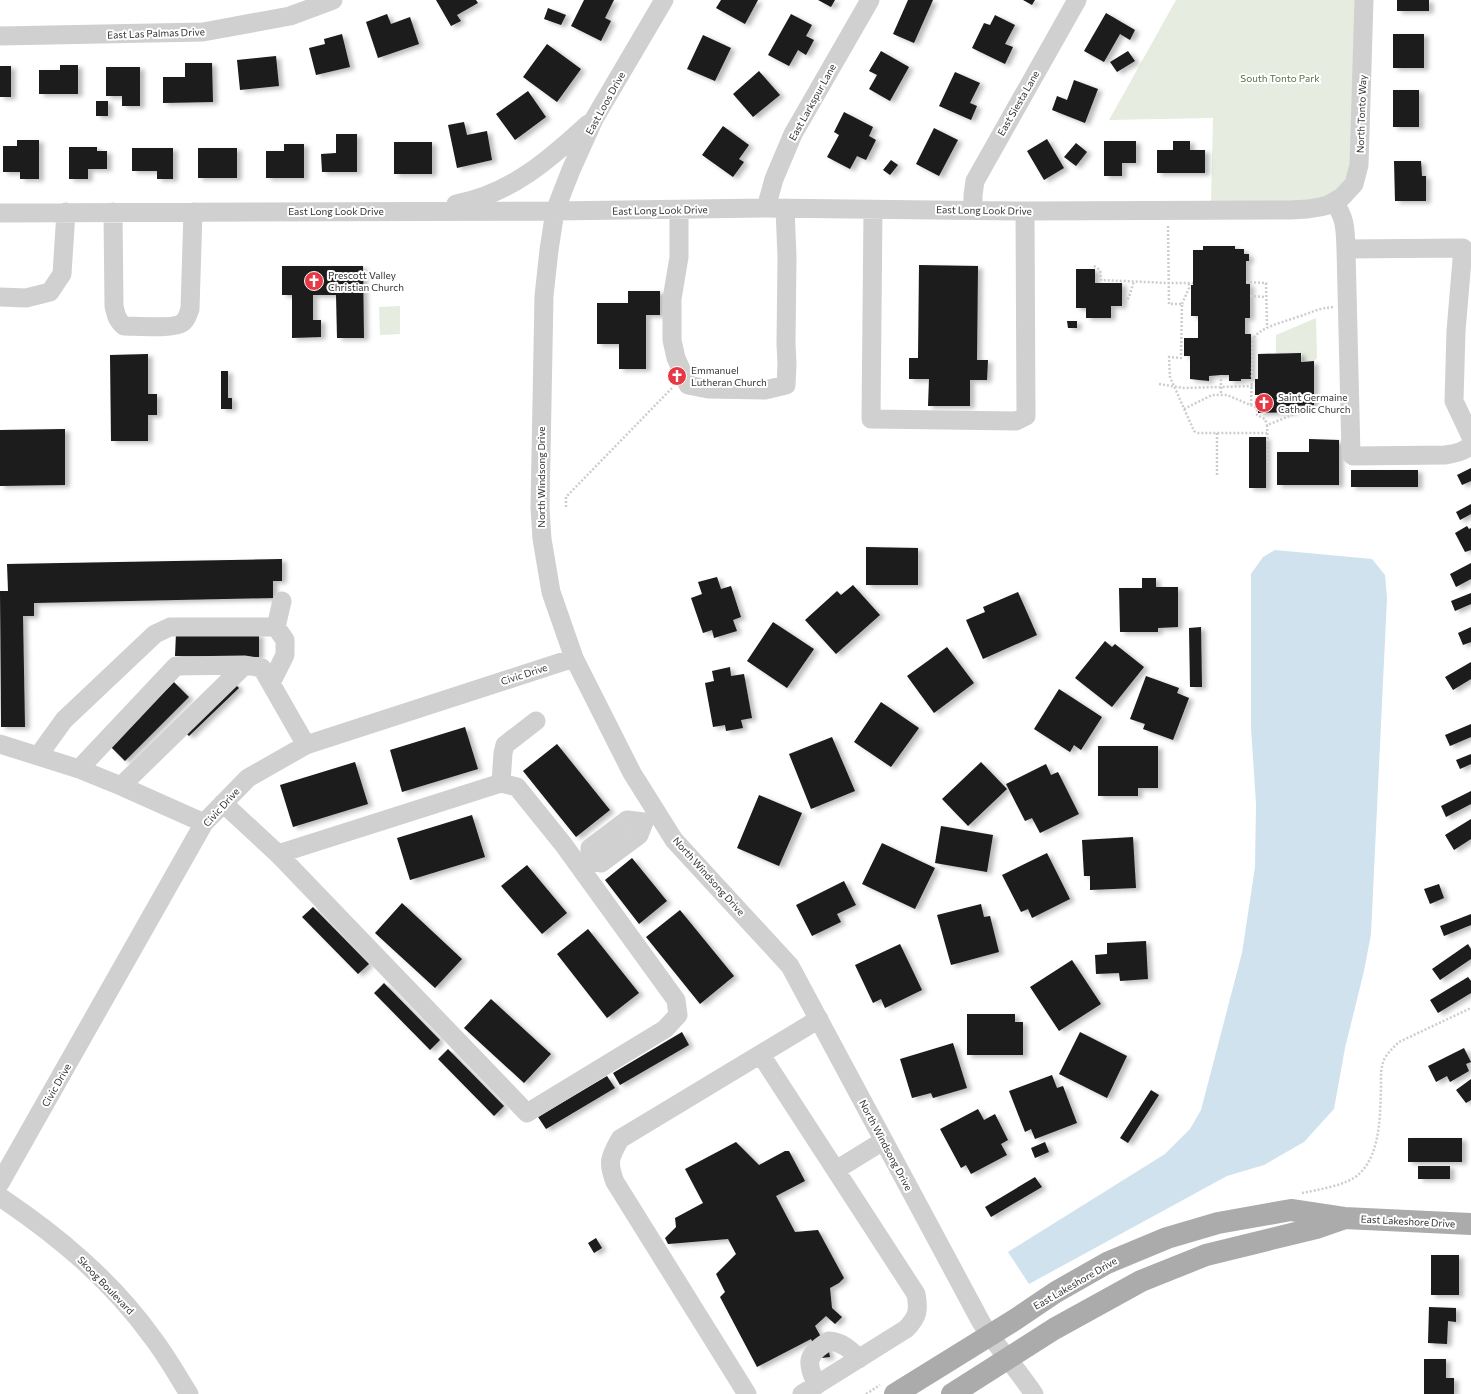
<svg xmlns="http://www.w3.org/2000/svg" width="1471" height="1394" viewBox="0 0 1471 1394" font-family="Commissioner,sans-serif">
  <defs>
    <filter id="shadow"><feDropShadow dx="4.5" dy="2.5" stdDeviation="2" flood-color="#0004"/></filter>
  </defs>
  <rect width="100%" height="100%" fill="#fff"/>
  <path fill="#e6ecdf" d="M1176,0H1360L1356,159L1346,185L1318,202H1211L1213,118L1109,120Z
    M400,306V334L380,335L379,307Z
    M1316,318L1317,358L1314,361H1302V353H1276V335Z"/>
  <path fill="#cfe2ee" d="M1275,550L1372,559L1385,575L1387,598L1371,934L1364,971L1345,1048L1334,1109L1304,1142L1264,1165L1227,1176L1029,1284L1008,1252L1165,1154L1190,1129L1201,1110L1242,953L1255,867L1256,804L1251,728V574L1263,557Z"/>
  <path fill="#1a1a1a" filter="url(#shadow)" d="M436,0H476L478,3L457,15L461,21L451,26Z
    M584,0H614L605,18L611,21L601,41L571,26Z
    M721,0H758L745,24L716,8Z
    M818,0H835L831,7Z
    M908,0H933L914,43L893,34Z
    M1023,0H1035L1032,5Z
    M1397,0H1429V11H1397Z
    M548,8L566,15L561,25L544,19Z
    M1106,13L1135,30L1130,40L1120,34L1104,62L1084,51Z
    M387,14L391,24L410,17L419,44L378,58L366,22Z
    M791,14L812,25L806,36L814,40L806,55L798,50L789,66L768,55Z
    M995,15L1015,25L1005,44L1013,47L1005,64L972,48L984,23L990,25Z
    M342,34L350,67L316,75L309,48L325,44L324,39Z
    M1393,34H1424V68H1393Z
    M703,35L731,48L715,81L687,69Z
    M547,44L581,69L557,102L523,77Z
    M881,51L909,67L890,101L869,89L877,75L869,71Z
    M1128,51L1135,61L1117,72L1110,62Z
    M276,56L279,86L240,90L237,60Z
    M185,63H212L213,102L163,103V77H185Z
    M60,65H78V94H39V70H60Z
    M0,66H11V97H0Z
    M106,67H140V106H122V96H106Z
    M759,71L780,95L753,117L733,94Z
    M955,72L980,83L970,103L977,106L971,120L939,106Z
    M1074,80L1098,89L1085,123L1052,110L1057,96L1067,100Z
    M1393,90H1419V127H1393Z
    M528,91L546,117L515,140L496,114Z
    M96,101H108V116H96Z
    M844,112L873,127L869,136L876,140L866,160L857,156L850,169L827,157L839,135L834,132Z
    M464,122L467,135L487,131L492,160L457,168L448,125Z
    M723,126L749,145L739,159L744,162L733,177L702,155Z
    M934,128L958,140L939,176L916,164Z
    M336,134H357V172H322L321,154L336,153Z
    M1047,139L1064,168L1044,180L1027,151Z
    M17,140H39V179H20V172H3V146H17Z
    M1104,141H1136V163H1122V176H1104Z
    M1173,141H1190V150H1205V173H1157V150H1173Z
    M394,142H432V174H394Z
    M1076,143L1087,152L1076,166L1064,157Z
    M284,144H304V178H266V151H284Z
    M69,147H97V151H107V169H88V179H69Z
    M132,148H173V179H157V171H132Z
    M198,148H237V178H198Z
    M891,160L898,165L890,175L883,170Z
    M1394,161H1421L1422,176H1426V201H1395Z
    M1203,246H1235V249H1244V254H1249V261H1246V284H1250V318H1245V334H1251V379H1241V381H1229V375H1221L1209,376V381L1190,379V356H1184V338H1198V316H1191V285H1193V250H1203Z
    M919,265L978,266L977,360H988L987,380H970V406H928L929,379H909V358H918Z
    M282,266H363L364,338H337L336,295H313V320H321V337L292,338V295H282Z
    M1076,269H1095V283H1122V306H1111V318H1086V308H1076Z
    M628,291H660V315H646V369H619V344H597V303H628Z
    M1067,321H1077V328H1068Z
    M1301,353V362L1314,361V405L1294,406V412L1258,413V395H1255V379H1258V354Z
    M148,354V394H157V415H148V441H111L110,355Z
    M221,371H228V398H232V409H221Z
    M65,429V485L0,486V430Z
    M1249,437H1266V488H1249Z
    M1309,439L1339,440V485H1277V452H1309Z
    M1471,468V481L1462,485L1457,475Z
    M1351,470H1418V487H1351Z
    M1471,504V514L1460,520L1456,512Z
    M1467,526L1469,529L1471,528V550L1465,552L1455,533Z
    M866,547L918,548V585H866Z
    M282,559V581H273V598L34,603V616H23L25,727H1L0,591H8L7,564Z
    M1471,563V579L1456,587L1450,574Z
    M717,577L721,589L731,586L741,617L733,620L737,631L714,638L712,630L703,633L691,598L702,594L698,582Z
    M1142,578H1156V587H1178V627L1158,628V632H1120L1119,588H1142Z
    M853,585L880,615L836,654L805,620L837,591L841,595Z
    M1018,592L1037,635L983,659L966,620L985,612L983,607Z
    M1471,593V604L1455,611L1451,601Z
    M773,622L814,649L787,688L747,661Z
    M1201,627L1202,687H1190L1189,628Z
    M1471,627V642L1463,645L1458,633Z
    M176,633L259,634V657L175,656Z
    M1105,641L1112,647L1115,644L1144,667L1112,707L1075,678Z
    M947,647L974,683L934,713L907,676Z
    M1471,662V679L1453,690L1445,677Z
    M730,667L731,676L744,674L752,718L741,720L743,728L726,731L725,725L713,727L705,683L714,681L712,671Z
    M1146,676L1179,688L1177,693L1189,698L1173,740L1143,729L1145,724L1130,719Z
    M174,682L189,697L125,761L110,746Z
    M233,682L239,688L189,736L183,730Z
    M1059,689L1102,717L1081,750L1074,745L1070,752L1034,729Z
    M881,702L919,728L891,767L854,742Z
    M1471,724V737L1450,746L1445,735Z
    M465,727L478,769L402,792L390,750Z
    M832,737L855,791L811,809L789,754Z
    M557,744L610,810L576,837L523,771Z
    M1098,746H1158V788H1138V796H1098Z
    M1471,754V764L1460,769L1456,760Z
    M355,762L368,804L293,827L280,785Z
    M981,762L1007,789L968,826L942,799Z
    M1046,764L1051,775L1058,772L1079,814L1040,833L1032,818L1025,821L1006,784Z
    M1471,791V804L1446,817L1441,806Z
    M759,795L802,813L779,866L737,848Z
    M472,815L485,857L410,880L397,838Z
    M1471,819V839L1454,850L1445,835Z
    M941,826L993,835L987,872L935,863Z
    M1133,837L1136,888L1090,890V876H1084L1082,840Z
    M882,843L935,868L915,909L862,884Z
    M1047,853L1070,899L1032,918L1028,909L1021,912L1002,875Z
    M632,858L667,901L639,924L605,880Z
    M527,865L567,913L542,934L501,886Z
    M844,881L856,905L837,914L841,922L812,936L796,905Z
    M1439,884L1444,898L1430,904L1424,889Z
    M402,903L462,959L435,988L375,933Z
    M981,904L984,917L990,916L999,952L951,965L937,915Z
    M313,907L369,964L358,974L302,917Z
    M680,910L734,976L700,1004L646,937Z
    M1471,914V925L1444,936L1440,926Z
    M588,929L639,993L607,1018L557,954Z
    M1146,941L1148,979L1120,981L1119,973L1096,974L1095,955L1107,954V943Z
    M900,944L922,990L885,1008L881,999L873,1003L855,965Z
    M1468,944L1471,949V959L1440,980L1432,969Z
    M1072,960L1101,1004L1059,1031L1030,987Z
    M1468,977L1471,981V993L1438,1013L1430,1000Z
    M384,983L440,1040L430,1050L374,993Z
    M491,999L551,1054L524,1083L464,1028Z
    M967,1014H1015V1022H1023V1055H967Z
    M682,1032L689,1045L620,1085L613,1073Z
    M1080,1032L1127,1056L1107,1098L1059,1074Z
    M953,1043L967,1088L933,1098L931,1093L912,1098L900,1059Z
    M1464,1048L1471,1062L1466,1064L1469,1071L1450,1082L1447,1076L1436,1082L1428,1066Z
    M448,1049L504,1106L494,1116L438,1059Z
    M1052,1075L1057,1088L1063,1086L1077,1123L1035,1139L1031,1129L1025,1132L1009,1091Z
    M607,1076L615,1088L546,1129L538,1117Z
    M1471,1079V1100L1466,1103L1456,1090Z
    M1151,1090L1159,1095L1128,1143L1120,1138Z
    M978,1109L984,1120L995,1114L1008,1140L1001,1144L1007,1155L971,1174L966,1165L961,1168L940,1129Z
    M1408,1138H1462V1162H1408Z
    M736,1142L759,1165L785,1151H789L805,1181L776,1196L795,1232L818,1230L844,1278L839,1283L830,1288L832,1308L842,1317L835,1324L826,1316L815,1326L829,1352L830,1357L821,1358L811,1339L757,1367L720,1297L725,1292L716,1274L736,1254L728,1239L668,1244L665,1238L676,1227L675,1218L703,1203L685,1169Z
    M1045,1142L1049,1152L1035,1158L1031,1148Z
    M1418,1166H1450V1179H1418Z
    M1035,1177L1042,1187L991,1217L985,1207Z
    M596,1238L602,1248L594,1253L588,1243Z
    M1431,1255H1459V1295H1431Z
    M1429,1307L1456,1308V1322L1448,1321L1447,1344L1428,1343Z
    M1424,1359H1446V1378H1454V1394H1424Z"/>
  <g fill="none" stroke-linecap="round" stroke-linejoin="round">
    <path stroke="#cdcdcd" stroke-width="2.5" stroke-dasharray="2 2" stroke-linecap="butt" d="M1168,226L1169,304H1182L1181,358L1169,357L1170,377L1194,431L1198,433H1267
      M1094,266L1100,270L1101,280L1168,283H1193
      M1246,282L1266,283L1267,328
      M1250,296L1266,297
      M1182,304L1189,288V283
      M1123,306L1129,297L1134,281
      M1221,375V395
      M1159,384L1184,388L1255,386
      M1251,405L1253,338C1265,325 1282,323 1297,317C1311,313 1318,308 1333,307
      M1184,409L1212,395H1227L1255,407L1257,409V415L1265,419L1267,425
      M1217,433V476
      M1269,475L1267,425C1286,418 1302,409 1322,408
      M566,507V497L672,388
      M1302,1193C1317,1190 1348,1185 1359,1174C1381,1154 1380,1114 1381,1087C1381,1077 1380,1067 1385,1058C1389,1051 1394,1047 1399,1042L1471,1008
      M866,1394L880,1385"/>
    <path stroke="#d0d0d0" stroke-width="19" d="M664,0L594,119L571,170L555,211L549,250L544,296L540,508L542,539L551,592L574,658L632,773L674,840L790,966L981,1322C997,1347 1017,1369 1034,1394
      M0,36L203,32L290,16L333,0
      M1334,202C1346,219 1345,229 1346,249
      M456,204C510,194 549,160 588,124
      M766,208L774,179L793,134L870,0
      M973,209V195L975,181L1077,0
      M679,210V257L672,299V340L676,358L688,385L708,389L765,390L786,385L787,364L786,344L787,257L785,208
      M873,210L871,419L1016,421L1026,416L1025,211
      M113,212L114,306C116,315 117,320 124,326C136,326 174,329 182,323C187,320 188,314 190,309L193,212
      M0,213L555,211L766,208L1025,211L1290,210L1308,209L1320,207L1328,205L1342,197L1354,184L1359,165L1364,0
      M0,297L26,298L50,292L62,274L66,212
      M1471,437L1454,401L1456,331L1463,248L1346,249L1351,454L1353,456L1445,455C1453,454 1466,452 1471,444
      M276,627L282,601
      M0,744L79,769L121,786L204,823
      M38,756L64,720L155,634L170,627H276L285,640V655L271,683
      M79,769L176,666L245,665L262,668L306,745
      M121,786L245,665
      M223,803L278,854L501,783L503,753L505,745L536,721
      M627,820L644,822L639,835L601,863L590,860V848Z
      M278,854L527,1113L665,1029L678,1015L676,1000L563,844L517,787L501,783
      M761,1055L916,1294C919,1310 918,1317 906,1329L802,1394
      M836,1170L883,1141
      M0,1183L204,823L248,778L306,745L574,658
      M0,1197C58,1236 111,1280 152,1337C166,1355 177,1375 189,1394
      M817,1385C805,1362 807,1354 829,1341C842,1342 850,1349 859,1359
      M747,1394L615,1182C607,1162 610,1157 620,1139L819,1019"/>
    <path stroke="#ababab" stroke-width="22" d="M895,1394L1016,1319L1056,1292L1107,1263L1167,1238L1218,1223L1291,1210L1344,1218L1471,1224
      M952,1394L1054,1329L1141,1281L1206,1255L1316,1228L1342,1219"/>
  </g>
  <defs>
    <symbol id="church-disc" viewBox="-11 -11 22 22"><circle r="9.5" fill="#e63946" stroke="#fff"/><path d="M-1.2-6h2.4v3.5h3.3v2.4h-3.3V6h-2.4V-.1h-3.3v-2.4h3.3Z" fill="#fff"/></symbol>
  </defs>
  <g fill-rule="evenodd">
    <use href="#church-disc" x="303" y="270" width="22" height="22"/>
    <use href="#church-disc" x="666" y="365" width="22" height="22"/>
    <use href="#church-disc" x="1253" y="392" width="22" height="22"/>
  </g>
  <g text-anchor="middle" stroke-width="4" stroke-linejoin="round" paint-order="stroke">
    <g font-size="10" fill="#333" stroke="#fff">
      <text transform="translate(156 33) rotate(-2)" y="4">East Las Palmas Drive</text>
      <text transform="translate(812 102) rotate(-61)" y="4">East Larkspur Lane</text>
      <text transform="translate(605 103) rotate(-61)" y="4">East Loos Drive</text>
      <text transform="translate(1018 103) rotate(-60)" y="4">East Siesta Lane</text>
      <text transform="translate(1361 114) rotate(-88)" y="4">North Tonto Way</text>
      <text transform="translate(660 210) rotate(-1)" y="4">East Long Look Drive</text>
      <text transform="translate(984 210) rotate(1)" y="4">East Long Look Drive</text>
      <text x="336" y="215">East Long Look Drive</text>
      <text transform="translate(541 477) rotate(-90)" y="4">North Windsong Drive</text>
      <text transform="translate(524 674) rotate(-18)" y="4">Civic Drive</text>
      <text transform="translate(221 807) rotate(-48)" y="4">Civic Drive</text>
      <text transform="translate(709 876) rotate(48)" y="4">North Windsong Drive</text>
      <text transform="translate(56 1085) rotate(-60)" y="4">Civic Drive</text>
      <text transform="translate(886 1145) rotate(62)" y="4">North Windsong Drive</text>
      <text transform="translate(1408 1221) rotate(3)" y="4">East Lakeshore Drive</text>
      <text transform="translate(1075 1283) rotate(-30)" y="4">East Lakeshore Drive</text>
      <text transform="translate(106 1285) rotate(46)" y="4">Skoog Boulevard</text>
    </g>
    <g font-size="10" fill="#56703f" stroke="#fff">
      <text x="1280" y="82">South Tonto Park</text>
    </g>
    <g font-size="10" fill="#333" stroke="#fff" text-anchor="start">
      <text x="328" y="279">Prescott Valley<tspan x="328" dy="12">Christian Church</tspan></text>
      <text x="691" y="374">Emmanuel<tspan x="691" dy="12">Lutheran Church</tspan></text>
      <text x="1278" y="401">Saint Germaine<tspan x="1278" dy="12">Catholic Church</tspan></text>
    </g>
  </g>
</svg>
